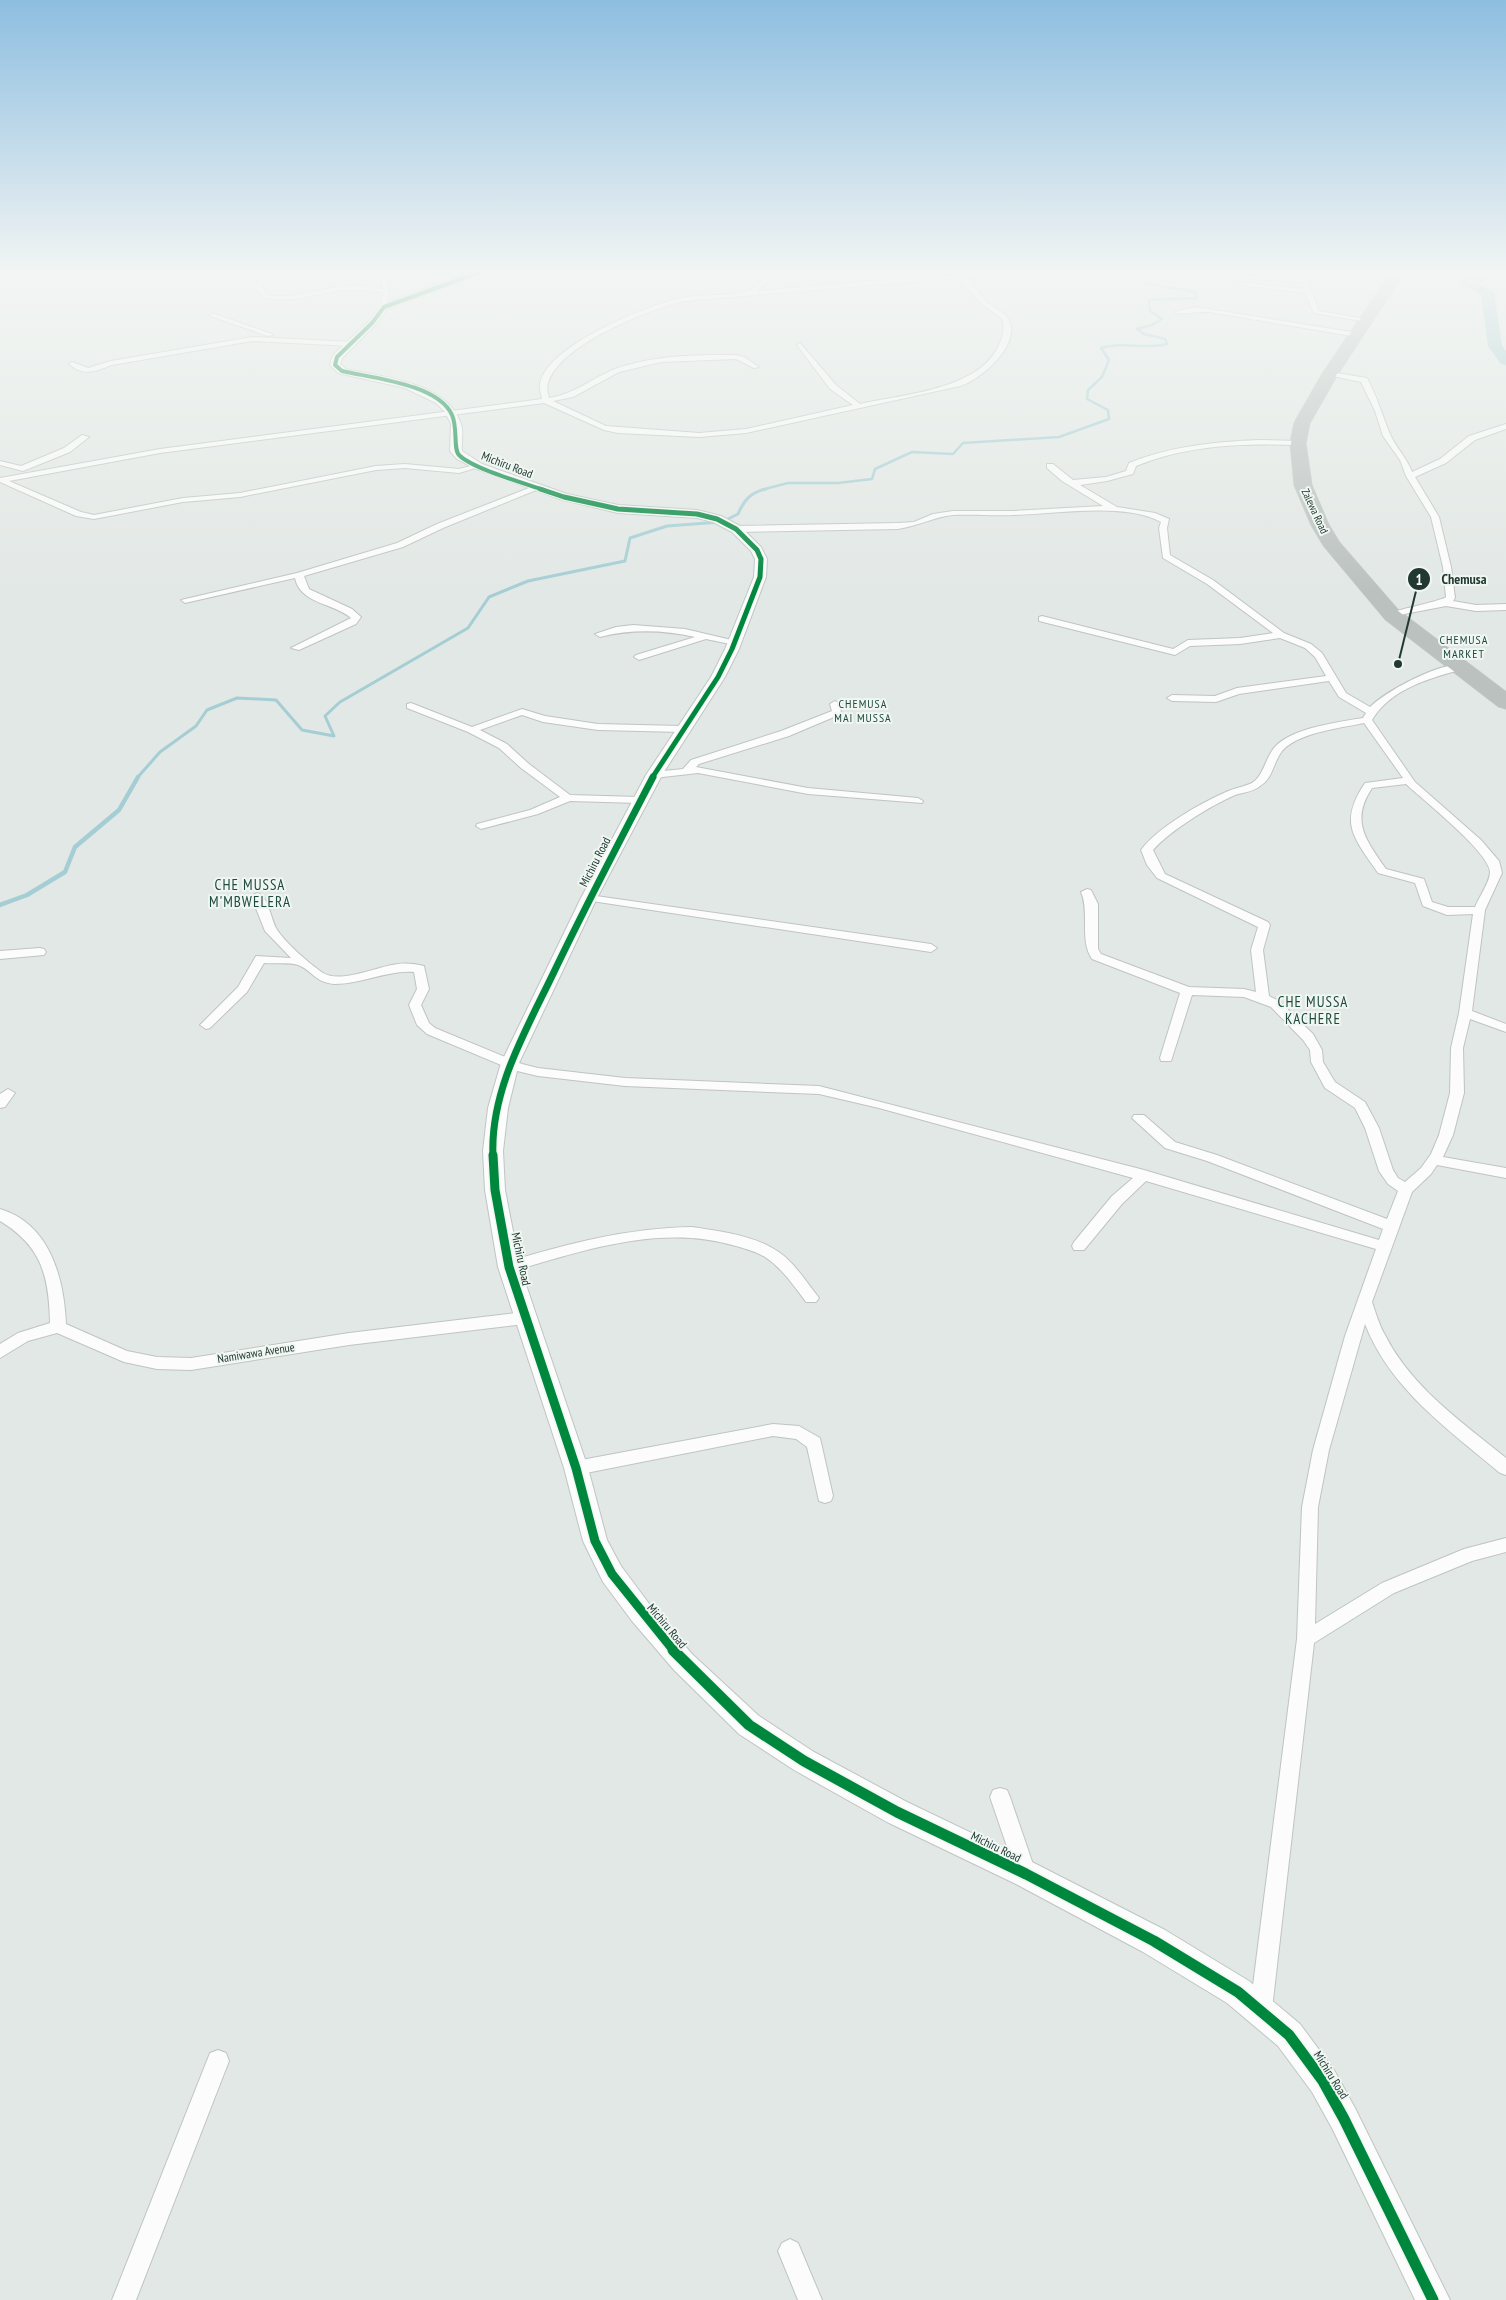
<svg xmlns="http://www.w3.org/2000/svg" width="1506" height="2300" viewBox="0 0 1506 2300" font-family="'PT Sans Narrow',sans-serif">
  <rect width="100%" height="100%" fill="#e2e8e5"/>
  <g fill="none" stroke-linecap="round" stroke-linejoin="round">
    <path stroke="#a5ced4" stroke-width="2.5" d="M761,490L788,483H838L872,479L875,469L912,452L953,454L963,443L1059,437L1109,419L1108,410L1087,399L1088,390L1102,377L1109,360L1101,348C1123,341 1145,350 1167,344L1165,339L1144,334L1137,329L1152,325L1162,319L1150,311L1149,300L1197,298L1196,292L1144,283L1129,269"/>
    <path stroke="#a5ced4" stroke-width="3" d="M726,520L738,514C744,500 751,492 766,489
      M137,778L160,752L196,726L207,710L237,698L276,700L302,730L334,736L325,716L340,702L468,628L489,597L528,581L625,561L630,538L667,526L721,522"/>
    <path stroke="#a5ced4" stroke-width="4.5" d="M0,905L27,895L65,872L75,847L119,810L138,777"/>
    <path fill="#a5ced4" fill-rule="evenodd" d="M1479,269H1492L1496,275L1495,278L1477,283L1494,292L1502,346L1506,351V365L1501,364L1488,346L1481,294L1458,283L1460,280L1482,273Z"/>
    <defs>
      <path id="street" d="M261,269H267L262,288L268,295C293,299 315,290 339,287C354,285 368,286 383,289L381,277L384,269H390C386,281 389,294 387,307L384,309L381,307L383,292C367,290 352,289 336,291C312,295 289,303 264,298L256,288Z
        M771,269H777L765,284L756,291L1016,269H1075L1107,277L1104,279L1070,272L1016,273L965,277C974,284 979,295 988,303C995,308 1005,312 1009,320C1021,345 981,380 960,386L746,433L699,437L618,433L604,430L544,403L160,453L9,481L81,512L94,515L183,498L240,493L376,466L405,464L459,469L478,464L482,466L459,473L405,468L376,470L240,497L183,502L94,519L76,516L0,482V478L160,449L542,399C541,394 539,388 540,383C549,345 645,306 681,298C702,293 725,297 746,292C756,289 764,277 771,269ZM957,278L981,303L1002,319C1005,327 1003,337 999,345C979,390 904,394 860,404L836,385L800,343L797,345L830,389L853,405L746,429L699,433L606,426L553,401L573,397L619,372L661,362L736,359L754,368L759,367L744,357L736,355C695,355 654,355 615,369C592,378 575,394 549,398C548,393 546,387 548,383C560,344 647,311 683,301Z
        M1296,269H1302L1319,311L1366,319L1368,322L1314,313L1305,293L1234,284L1237,282L1304,289L1301,282L1236,278H1163L1160,276L1163,274H1236L1299,278Z
        M1196,307L1358,333L1361,335L1358,337L1209,312C1199,311 1182,316 1174,312Z
        M212,313L272,334L273,335L268,336L210,316Z
        M252,337L351,342L354,344L351,346L252,341L112,365C96,371 83,377 69,364L72,362L88,368L111,361Z
        M1330,372L1367,378C1377,396 1382,415 1390,434C1396,448 1407,458 1412,472L1440,459L1469,436L1506,424V429L1475,440L1446,463L1415,477L1439,517L1451,567L1455,598L1453,601L1476,605L1506,604V610L1476,611L1446,606L1389,617V613C1398,610 1444,600 1446,597L1443,567L1431,517L1406,476L1400,460L1383,436L1375,411L1361,382L1328,375Z
        M82,435L89,437L70,452L23,471L0,465V461L21,466L64,448Z
        M1258,440L1298,441L1302,443L1298,445C1243,443 1187,445 1136,466L1133,474L1107,481L1080,485L1117,507L1155,513L1169,519L1167,528L1170,555L1213,580L1284,633L1311,644L1322,653L1346,693L1370,707C1386,691 1441,661 1464,665V669C1432,677 1390,689 1372,720L1415,782L1481,840L1499,861L1502,873L1485,910L1472,1011L1506,1024V1032L1470,1019L1463,1048L1464,1093L1453,1135L1443,1157L1506,1168V1178L1437,1165L1431,1174L1412,1192L1372,1302C1376,1313 1379,1325 1385,1335C1411,1387 1462,1422 1506,1458V1475L1500,1473C1449,1430 1390,1389 1365,1324L1329,1450L1318,1507L1315,1624L1382,1583L1464,1549L1506,1538V1552L1472,1561L1394,1593L1314,1643L1272,2009L1268,2016L1261,2020L1254,2016L1250,2009L1297,1639L1302,1507L1313,1450L1345,1336L1376,1249L1146,1181L1122,1204L1084,1250H1074L1072,1246L1074,1242L1112,1196L1133,1178L879,1108L819,1094L625,1086L538,1076L513,1070L427,1034L417,1025L409,1005L417,989L414,972C387,970 363,984 335,984C315,983 312,970 298,965C289,962 274,964 264,963L247,992L210,1028L206,1029L200,1025L238,987L256,956L291,958L265,931L251,896L257,893C268,895 271,919 276,928C284,942 310,964 323,973C341,984 378,966 398,964C406,963 416,964 424,966L429,989L421,1005L429,1023L435,1028L522,1064L538,1068L625,1078L819,1086L1144,1170L1379,1240L1383,1229L1207,1161L1165,1148L1132,1118L1134,1115H1144L1175,1142L1217,1155L1387,1219L1398,1191L1388,1184L1379,1171L1365,1128L1355,1108L1325,1088L1311,1062L1310,1050L1303,1040L1271,1007L1244,997L1192,995L1172,1058L1171,1061H1161L1160,1058L1180,993L1092,959C1079,940 1090,913 1081,892L1087,889L1091,890L1098,904V949L1101,954L1189,987L1244,989L1256,992L1251,950L1258,927L1157,878L1147,865L1141,850C1158,827 1201,803 1226,792C1234,788 1244,787 1252,783C1264,775 1265,759 1274,748C1290,728 1339,722 1363,718L1366,713L1339,697L1329,681L1239,694L1216,702L1172,701L1167,698L1172,695L1215,696L1237,688L1326,676L1315,657L1305,648L1280,638L1240,644L1190,646L1175,655L1039,621V617L1042,616L1173,649L1188,640L1240,638L1273,633L1207,584L1163,558L1159,528L1161,522C1126,502 1055,514 1014,515C994,516 974,514 953,515C934,517 918,526 898,529L736,532L732,529L736,526L898,523L914,522L933,514L953,511H1012L1103,506L1062,481L1047,468V464H1053L1073,480L1106,477L1126,471L1129,463C1171,446 1214,442 1258,440ZM1364,723L1403,778L1365,783C1338,823 1354,838 1378,873L1415,883L1423,906L1447,915L1473,914L1459,1013L1451,1048L1450,1093L1439,1135L1431,1154L1421,1168L1405,1182L1398,1178L1393,1170L1379,1128L1365,1102L1335,1082L1323,1062L1322,1050L1313,1034L1279,1001L1269,996L1263,950L1270,925L1268,922L1165,874L1153,850C1171,830 1210,806 1235,795C1244,792 1253,792 1260,786C1272,779 1273,765 1280,754C1293,733 1341,728 1364,723ZM1406,784C1423,800 1489,852 1490,872C1490,882 1479,897 1475,907H1448L1432,902L1424,879L1386,869C1366,840 1350,821 1372,788Z
        M534,486L541,488L443,528L403,547L304,576L309,589L352,609L361,617L356,624L299,650L291,648L351,618C334,603 300,604 295,578L185,603L181,600L297,573L397,543L437,524Z
        M633,625L685,629L740,642L735,645L706,639L639,660L634,657L636,655L695,637C663,630 632,629 600,637L595,634L616,627Z
        M835,701L840,704L841,714L789,736L699,764L696,767L808,788L918,798L923,801L922,803L808,794L698,773L654,778L649,775L654,772L683,769L691,760L781,731L832,711L830,704Z
        M411,703L472,727L522,709L545,716L598,724L682,726L687,729L682,732L598,730L543,722L522,715L480,730L507,744L529,764L570,795L639,797L644,800L639,803L570,801L538,814L481,829L476,826L477,824L530,810L560,797L521,768L499,748L468,732L407,708V704Z
        M589,895L931,944L937,948L931,952L585,900L583,898Z
        M40,948L44,949L46,952L44,955L0,959V951Z
        M8,1089L15,1093L5,1107L0,1108V1094Z
        M0,1209C50,1224 64,1278 66,1324L127,1351L157,1357L191,1358L349,1333L524,1312L529,1314L532,1318L529,1322L524,1324L349,1345L191,1370L157,1369L124,1362L57,1333L28,1341L0,1358V1344L18,1333L50,1323C49,1277 42,1246 0,1221Z
        M692,1227C719,1231 751,1235 774,1249C792,1259 804,1279 816,1294L819,1298L816,1302H806C794,1286 782,1268 765,1257C757,1252 746,1249 736,1246C661,1223 581,1251 509,1272L504,1271L502,1267L504,1263C566,1244 627,1228 692,1227Z
        M773,1424L799,1426L820,1438L833,1496L831,1501L825,1503L819,1501L807,1447L796,1439L773,1436L576,1475L570,1473L568,1468L570,1463L576,1461Z
        M1000,1788L1007,1790L1010,1797L1036,1873L1033,1880L1026,1883L1019,1880L1016,1873L990,1797L993,1790Z
        M218,2050L226,2053L229,2061L136,2300H112L210,2053Z
        M790,2239L798,2243L822,2300H798L778,2251L782,2243Z"/>
      <path id="secondary" d="M479,269H492L387,309L375,325L342,358L340,364L346,369C382,377 448,382 461,424C464,432 461,442 462,451L482,464L567,494L618,505L697,510L721,516L740,526L761,547L767,559L766,577L739,649L725,677L662,775L597,898L519,1063L508,1108L503,1151L505,1190L520,1267L588,1468L607,1540L621,1566L650,1605L692,1654L759,1716L814,1752L907,1802L1036,1864L1165,1930L1249,1981L1300,2024L1334,2070L1355,2108L1450,2300H1415L1333,2130L1312,2092L1278,2046L1227,2003L1143,1952L1016,1884L887,1822L794,1770L739,1734L674,1670L632,1621L603,1582L583,1541L564,1468L498,1267L485,1190L483,1151L488,1108L501,1063L581,898L646,775L711,677L725,649L754,577L755,559L751,551L732,532L713,522L697,518L618,513L560,499L474,468L457,459L450,451L451,424L445,412L436,403L405,388L338,373L330,365L333,355L369,321L381,305Z"/>
      <path id="highway" d="M1394,269H1406L1337,374L1309,423L1305,443L1311,485L1328,525L1339,543L1398,611L1506,693V708L1499,706L1386,619L1324,545L1312,525L1295,485L1291,443L1295,423L1323,374Z"/>
    </defs>
    <use href="#street" stroke="#bfc4c2" stroke-width="2"/>
    <use href="#secondary" stroke="#bfc5c2" stroke-width="2"/>
    <use href="#highway" stroke="#bcc4c1" stroke-width="3"/>
    <use href="#street" fill="#fbfcfb" fill-rule="evenodd"/>
    <use href="#secondary" fill="#fbfcfb" fill-rule="evenodd"/>
    <use href="#highway" fill="#bac1bf" fill-rule="evenodd"/>
    <defs>
      <path id="cycleway-far4" d="M488,269L384,307L372,323L337,357L335,365L342,371C372,378 438,384 452,415C458,428 453,449 459,455C473,469 524,483 544,490"/>
      <path id="cycleway-far3" d="M540,489L564,497L618,509L697,514L717,519L736,529L757,550L761,559L760,577L732,649L718,677L652,778"/>
      <path id="cycleway-far2" d="M493,1156C490,1091 526,1030 553,974C585,907 619,842 653,777"/>
      <path id="cycleway-far1" d="M493,1155L495,1190L509,1267L576,1468L595,1541L612,1574L674,1651"/>
      <path id="cycleway" d="M673,1650L749,1725L804,1761L897,1812L1026,1874L1154,1941L1238,1992L1289,2035L1323,2081L1344,2119L1433,2300"/>
    </defs>
    <use href="#cycleway-far4" stroke="#f0f7f3" stroke-width="5.5"/>
    <use href="#cycleway-far3" stroke="#f0f7f3" stroke-width="7"/>
    <use href="#cycleway-far2" stroke="#f0f7f3" stroke-width="9"/>
    <use href="#cycleway-far1" stroke="#f0f7f3" stroke-width="12"/>
    <use href="#cycleway" stroke="#f0f7f3" stroke-width="14"/>
    <use href="#cycleway-far4" stroke="#00873e" stroke-width="4"/>
    <use href="#cycleway-far3" stroke="#00873e" stroke-width="5"/>
    <use href="#cycleway-far2" stroke="#00873e" stroke-width="7"/>
    <use href="#cycleway-far1" stroke="#00873e" stroke-width="9"/>
    <use href="#cycleway" stroke="#00873e" stroke-width="11"/>
  </g>
  <linearGradient id="sky" x2="0" y2="1"><stop stop-color="#8dbee0"/><stop offset="0.46" stop-color="#f2f5f3"/><stop offset="1" stop-color="#f2f5f3" stop-opacity="0"/></linearGradient>
  <rect width="1506" height="591" fill="url(#sky)"/>
  <g text-anchor="middle" stroke-width="4" stroke-linejoin="round" paint-order="stroke">
    <g font-size="11" fill="#223932" stroke="#f0f7f3">
      <text transform="translate(1315 511) rotate(65)" y="4">Zalewa Road</text>
    </g>
    <g font-size="12" fill="#223932" stroke="#f0f7f3">
      <text transform="translate(507 465) rotate(21)" y="4">Michiru Road</text>
      <text transform="translate(595 862) rotate(-63)" y="4">Michiru Road</text>
      <text transform="translate(521 1259) rotate(78)" y="4">Michiru Road</text>
      <text transform="translate(256 1353) rotate(-9)" y="4">Namiwawa Avenue</text>
      <text transform="translate(667 1626) rotate(50)" y="4">Michiru Road</text>
      <text transform="translate(996 1847) rotate(26)" y="4">Michiru Road</text>
      <text transform="translate(1331 2075) rotate(58)" y="4">Michiru Road</text>
    </g>
    <g font-size="12" letter-spacing="1" fill="#1f4a3f" stroke="#f0f7f3">
      <text x="1464" y="644">CHEMUSA<tspan x="1464" dy="14">MARKET</tspan></text>
      <text x="863" y="708">CHEMUSA<tspan x="863" dy="14">MAI MUSSA</tspan></text>
    </g>
    <g font-size="15" letter-spacing="1" fill="#1f4a3f" stroke="#f0f7f3">
      <text x="250" y="890">CHE MUSSA<tspan x="250" dy="17">M'MBWELERA</tspan></text>
      <text x="1313" y="1007">CHE MUSSA<tspan x="1313" dy="17">KACHERE</tspan></text>
    </g>
  </g>
  <path fill="none" stroke="#223932" stroke-width="2" d="M1398 664L1419 579"/>
  <g fill="#223932" stroke="#f0f7f3" stroke-width="2">
    <circle cx="1398" cy="664" r="5"/>
    <circle cx="1419" cy="579" r="12"/>
  </g>
  <g font-size="15" text-anchor="middle" font-weight="bold" fill="#fff">
    <text x="1419" y="585">1</text>
  </g>
  <g font-size="14" text-anchor="middle" font-weight="bold" fill="#223932" stroke="#f0f7f3" stroke-width="4" stroke-linejoin="round" paint-order="stroke">
    <text x="1464" y="584">Chemusa</text>
  </g>
</svg>
